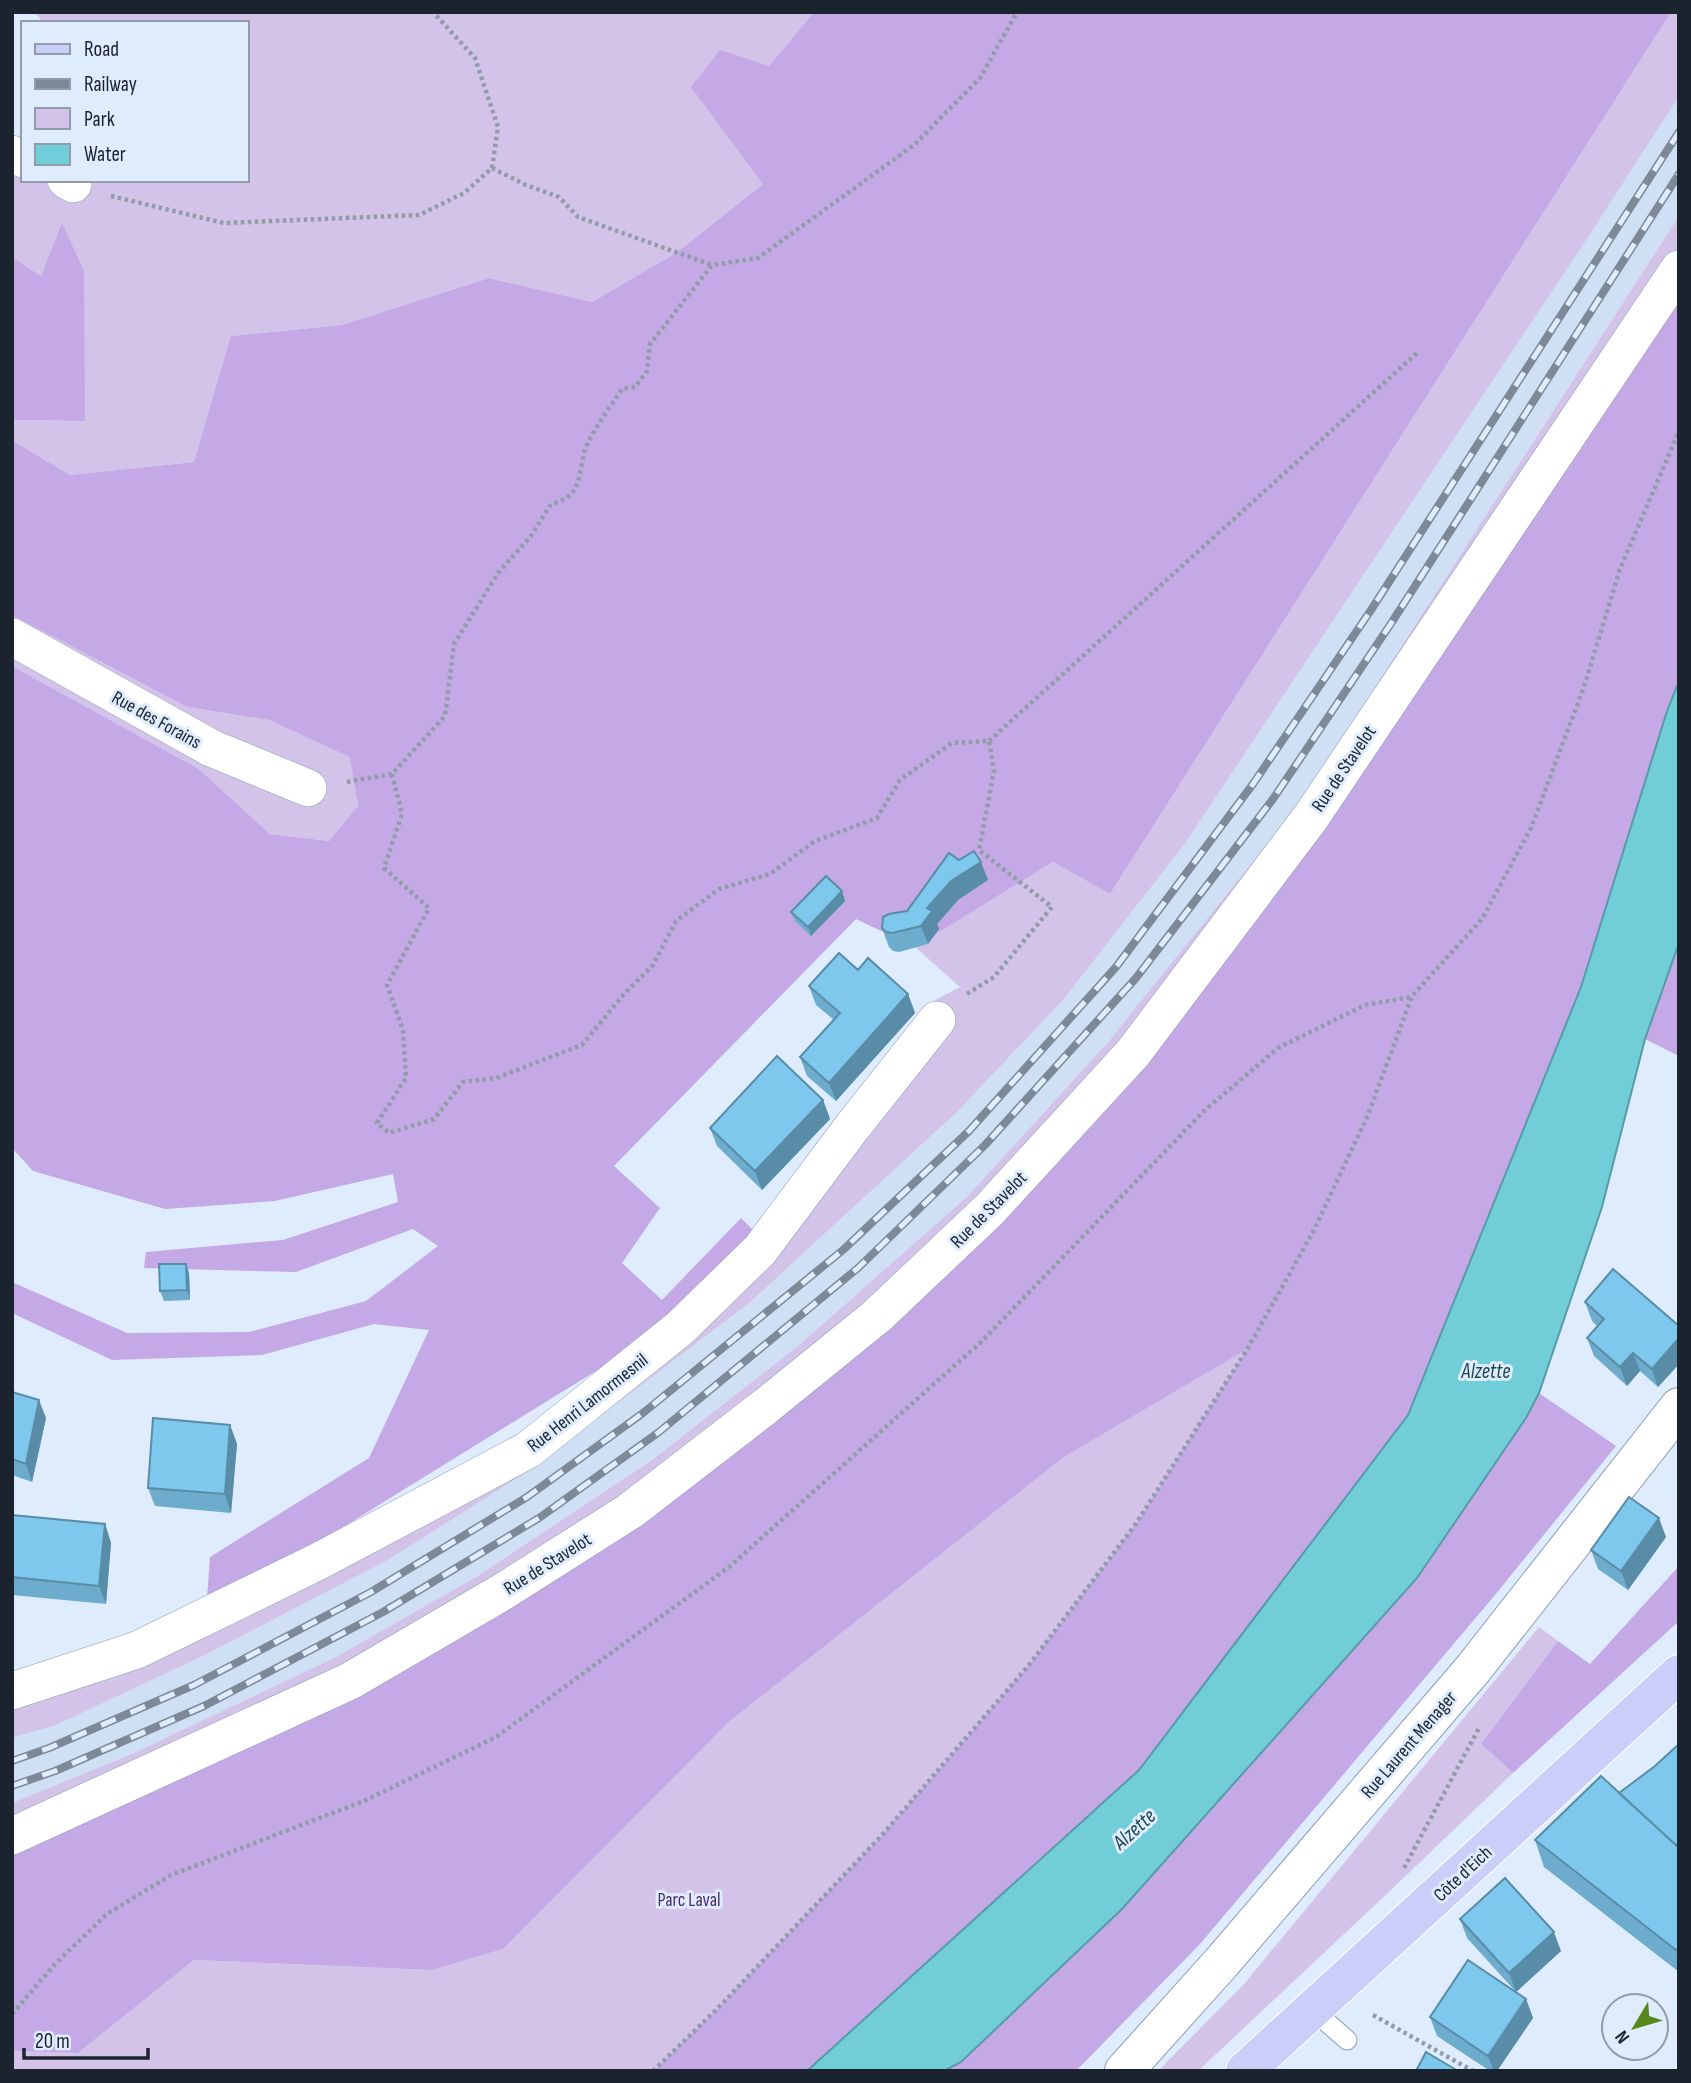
<svg xmlns="http://www.w3.org/2000/svg" width="1691" height="2083" viewBox="0 0 1691 2083" font-family="'Sofia Sans Condensed',sans-serif">
  <rect width="100%" height="100%" fill="#dfecfd"/>
  <path fill="#cfe0f5" d="M1679,96V216L1303,799L1109,1041L968,1197L798,1346L652,1460L476,1577L338,1656L134,1753L12,1803V1738L56,1725L203,1656L388,1560L528,1471L748,1304L957,1112L1063,1000L1596,225Z"/>
  <path fill="#d3c3e9" d="M34,12H814L769,66L763,184L676,253L592,302L489,278L342,325L232,336L194,462L70,475L12,440V420L85,421L62,224L41,276L12,257V154L23,159V180H247V23H44Z
    M1671,12H1679V96L1596,225L1186,842L1063,1000L957,1112L748,1304L528,1471L388,1560L203,1656L56,1725L12,1738V1709L145,1660L323,1580L528,1471L688,1339L937,1020L922,1007L960,987L915,947L1053,862L1110,894Z
    M1679,216V269L1311,817L989,1210L504,1591L12,1836V1803L134,1753L338,1656L476,1577L652,1460L798,1346L967,1197L1109,1041L1303,799Z
    M12,615L187,707L269,720L351,757L358,807L329,841L270,834L199,769L12,666Z
    M1248,1348L1135,1525L1029,1665L883,1834L718,2008L653,2071H12V2051L78,2053L194,1960L432,1970L503,1949L730,1721L1064,1457Z
    M1539,1627L1558,1641L1481,1744L1513,1773L1391,1890L1198,2071H1158L1244,1984Z"/>
  <path fill="#c4a9e6" d="M814,12H1671L1110,894L1053,862L915,947L856,919L614,1166L660,1208L622,1263L662,1300L741,1218L755,1232L677,1321L314,1545L207,1598L210,1557L369,1458L429,1330L374,1324L262,1355L112,1360L12,1313V1282L127,1333L249,1332L366,1301L438,1246L413,1229L296,1272L144,1268L146,1252L283,1240L398,1202L393,1174L275,1201L165,1209L33,1171L12,1148V666L199,769L270,834L329,841L358,806L350,757L269,720L187,707L12,615V440L70,475L194,462L231,336L342,325L489,278L592,302L676,253L763,184L691,87L720,50L769,66Z
    M62,223L84,271L85,421L12,420V257L41,276Z
    M1679,269V681L1667,711L1581,987L1408,1415L1139,1770L807,2071H653L718,2008L883,1834L1029,1665L1135,1525L1247,1349L1064,1457L730,1721L503,1949L432,1970L194,1960L78,2053L12,2051V1836L350,1681L766,1406L1133,1053Z
    M1679,943V1056L1645,1039Z
    M1539,1393L1616,1446L1495,1595L1200,1944L1076,2071H944L961,2062L1122,1909L1417,1578L1526,1418Z
    M1679,1566V1621L1513,1773L1481,1744L1558,1641L1590,1664Z"/>
  <path fill="#71ced9" stroke="#579ba6" stroke-width="2" d="M1679,681V943L1645,1039L1602,1207L1539,1393L1526,1418L1417,1578L1122,1909L961,2062L944,2071H807L1139,1770L1408,1415L1581,987L1667,711Z"/>
  <g fill="none" stroke-linecap="round" stroke-linejoin="round">
    <defs>
      <path id="lane" d="M1313,2010L1347,2040"/>
      <path id="street" d="M12,154L23,159
        M66,180L73,184
        M12,637L211,748L308,788
        M12,1691L137,1650L319,1561L528,1450L680,1328L760,1250L853,1126L937,1020
        M12,1836L350,1681L504,1591L630,1511L766,1406L877,1316L989,1210L1133,1053L1311,817L1679,269"/>
      <path id="secondary" d="M1124,2071L1221,1963L1473,1669L1679,1407"/>
      <path id="primary" d="M1245,2071L1679,1674"/>
    </defs>
    <use href="#lane" stroke="#889db8" stroke-width="21"/>
    <use href="#street" stroke="#889db8" stroke-width="38"/>
    <use href="#secondary" stroke="#889db8" stroke-width="40"/>
    <use href="#primary" stroke="#fff" stroke-width="40"/>
    <path stroke="#919caa" stroke-width="4.5" stroke-dasharray="3.5 3.5" stroke-linecap="butt" d="M492,168L526,185L559,197L578,217L712,265
      M111,196L224,223L419,215L464,193L492,168L498,127L475,58L433,12
      M989,741L1417,353
      M392,774L402,814L384,868L429,908L387,985L403,1030L406,1078L377,1123L389,1133L434,1119L463,1082L496,1078L582,1045L624,994L653,965L676,921L719,889L770,874L815,841L877,818L900,780L952,743L989,741L994,771L979,850L1052,907L994,977L965,995
      M347,782L392,774L445,716L454,644L498,573L531,536L551,504C586,496 576,471 587,445C595,427 611,406 622,389L635,387L647,371L650,344L712,265L758,258L914,145L980,78L1017,12
      M1404,1868L1479,1728
      M12,2014L55,1964L107,1914L171,1875L364,1801L496,1737L729,1567L981,1342L1204,1111L1278,1048L1365,1005L1411,997
      M1373,2015L1473,2071
      M653,2071L718,2008L883,1834L1029,1665L1135,1525L1248,1348L1313,1232L1368,1115L1412,996L1482,919L1531,828L1584,687L1620,569L1679,431"/>
    <use href="#lane" stroke="#fff" stroke-width="19"/>
    <use href="#street" stroke="#fff" stroke-width="37"/>
    <use href="#secondary" stroke="#fff" stroke-width="38"/>
    <use href="#primary" stroke="#cacef8" stroke-width="38"/>
    <defs>
      <path id="rail" d="M12,1761L49,1748L194,1685L371,1592L527,1497L643,1413L843,1250L969,1131L1116,967L1253,784L1371,610L1679,132
        M12,1786L55,1771L204,1706L383,1612L539,1518L659,1432L858,1268L985,1145L1136,978L1273,799L1392,622L1679,174"/>
    </defs>
    <use href="#rail" stroke="#7e8997" stroke-width="8"/>
    <use href="#rail" stroke="#dfecfd" stroke-width="5" stroke-dasharray="16" stroke-linecap="butt"/>
  </g>
  <path fill="#6daccc" d="M988,880L958,900L937,924L939,929L928,944L899,952L893,951L889,947L882,928L907,911Z
    M842,891L845,901L811,936L795,921L791,912Z
    M858,970L908,994L915,1013L836,1101L807,1076L800,1057L834,1020L816,1005L809,986Z
    M823,1100L830,1119L762,1190L717,1146L710,1128Z
    M186,1264L189,1273L190,1300L164,1301L160,1291Z
    M1585,1302L1679,1326V1364L1658,1387L1640,1371L1627,1386L1594,1356L1587,1338L1597,1326L1592,1321Z
    M12,1392L46,1418L32,1482L12,1475Z
    M230,1425L237,1444L231,1513L155,1506L148,1488Z
    M12,1515L105,1524L111,1543L106,1604L12,1595Z
    M1666,1537L1628,1590L1598,1569L1591,1550Z
    M1679,1744V1972L1544,1867L1535,1840L1619,1793L1655,1766Z
    M1460,1919L1561,1951L1516,1992L1467,1938Z
    M1526,1999L1533,2018L1497,2071H1490L1437,2036L1430,2017Z"/>
  <path fill="#598ca6" d="M981,862L988,880L958,900L937,924L939,929L928,944L921,926L927,908L951,881Z
    M842,891L845,901L811,936L808,927Z
    M908,994L915,1013L836,1101L829,1083Z
    M823,1100L830,1119L762,1190L755,1171Z
    M186,1264L189,1273L190,1300L187,1290Z
    M1679,1338V1364L1658,1387L1652,1369Z
    M1633,1353L1640,1371L1627,1386L1620,1367Z
    M39,1400L46,1418L32,1482L26,1464Z
    M230,1425L237,1444L231,1513L225,1494Z
    M1659,1518L1666,1537L1628,1590L1621,1571Z
    M105,1524L111,1543L106,1604L99,1586Z
    M1554,1932L1561,1951L1516,1992L1509,1973Z
    M1526,1999L1533,2018L1497,2071H1494L1488,2056Z"/>
  <path fill="#7fc8ed" stroke="#598ca6" stroke-width="2" d="M974,851L981,862L951,881L927,908L932,911L921,926L892,933L886,932L882,928L883,917L889,914L907,911L949,853L959,860Z
    M826,876L842,891L808,927L791,912Z
    M839,953L858,970L868,958L908,994L829,1083L800,1057L840,1013L809,986Z
    M777,1056L823,1100L755,1171L710,1128Z
    M159,1264H186L187,1290L160,1291Z
    M1613,1269L1679,1326V1338L1652,1369L1633,1353L1620,1367L1587,1338L1604,1319L1585,1302Z
    M12,1392L39,1400L26,1464L12,1459Z
    M153,1418L230,1425L225,1494L148,1488Z
    M1629,1497L1659,1518L1621,1571L1591,1550Z
    M12,1515L105,1524L99,1586L12,1577Z
    M1679,1744V1843L1676,1845L1619,1793L1655,1766Z
    M1601,1776L1679,1848V1947L1676,1950L1535,1840Z
    M1505,1878L1554,1932L1509,1973L1460,1919Z
    M1468,1960L1526,1999L1488,2056L1430,2017Z
    M1426,2052L1458,2071H1416Z"/>
  <g text-anchor="middle" stroke-width="6" stroke-linejoin="round" paint-order="stroke">
    <g font-size="19" fill="#1b232e" stroke="#dfecfd">
      <text transform="translate(157 719) rotate(29)" y="7">Rue des Forains</text>
      <text transform="translate(1343 768) rotate(-56)" y="7">Rue de Stavelot</text>
      <text transform="translate(988 1209) rotate(-45)" y="7">Rue de Stavelot</text>
      <text transform="translate(587 1402) rotate(-38)" y="7">Rue Henri Lamormesnil</text>
      <text transform="translate(547 1563) rotate(-32)" y="7">Rue de Stavelot</text>
      <text transform="translate(1408 1744) rotate(-49)" y="7">Rue Laurent Menager</text>
      <text transform="translate(1462 1873) rotate(-43)" y="7">Côte d'Eich</text>
    </g>
    <g font-size="19" fill="#4f2b72" stroke="#dfecfd">
      <text x="689" y="1906">Parc Laval</text>
    </g>
    <g font-size="21" font-style="italic" fill="#1b464b" stroke="#dfecfd">
      <text x="1486" y="1378">Alzette</text>
      <text transform="translate(1134 1829) rotate(-42)" y="7">Alzette</text>
    </g>
  </g>
  <rect width="1691" height="2083" fill="none" stroke="#1b232e" stroke-width="28"/>
  <rect x="21" y="21" width="228" height="161" fill="#dfecfd" stroke="#919caa" stroke-width="2"/>
  <rect x="35" y="44" width="35" height="10" fill="#cacef8" stroke="#919caa" stroke-width="2"/>
  <text x="84" y="56" font-size="21" fill="#1b232e">Road</text>
  <rect x="35" y="79" width="35" height="10" fill="#7e8997" stroke="#919caa" stroke-width="2"/>
  <text x="84" y="91" font-size="21" fill="#1b232e">Railway</text>
  <rect x="35" y="108" width="35" height="21" fill="#d3c3e9" stroke="#919caa" stroke-width="2"/>
  <text x="84" y="126" font-size="21" fill="#1b232e">Park</text>
  <rect x="35" y="144" width="35" height="21" fill="#71ced9" stroke="#919caa" stroke-width="2"/>
  <text x="84" y="161" font-size="21" fill="#1b232e">Water</text>
  <g transform="translate(1635 2027) rotate(232)"><circle r="33" fill="#dfecfd" stroke="#919caa" stroke-width="2"/>
  <path d="M0-5L12 26L0 18L-12 26Z" fill="#56871a"/>
  <text y="-10" font-size="19" font-weight="bold" text-anchor="middle" fill="#1b232e">N</text>
  </g>
  <path d="M24 2048v10h124v-10" fill="none" stroke="#1b232e" stroke-width="3.5"/>
  <text x="35" y="2048" font-size="21" fill="#1b232e" stroke="#dfecfd" stroke-width="5" paint-order="stroke">20 m</text>
</svg>
